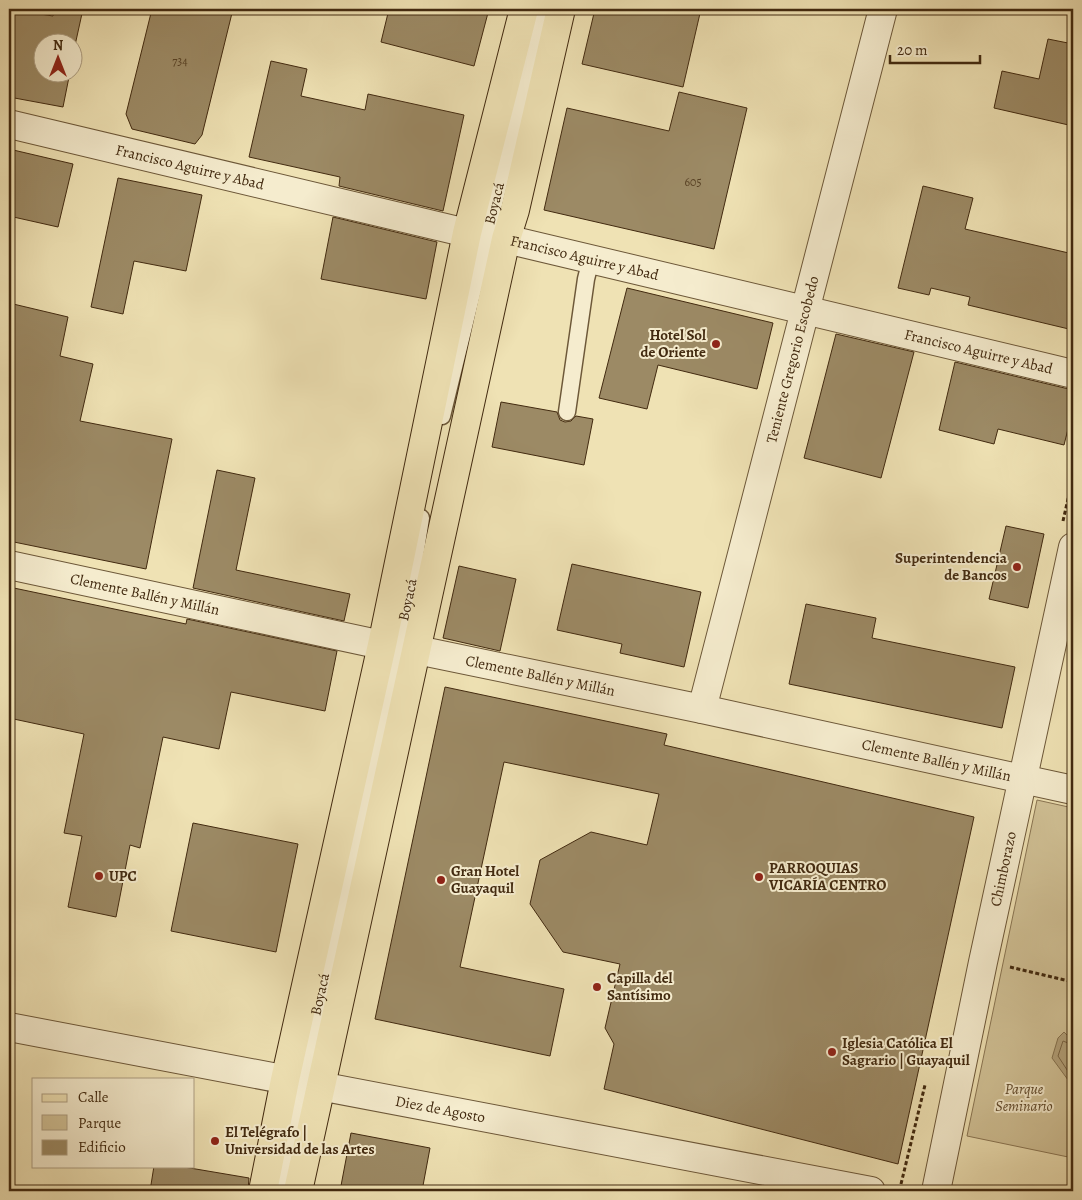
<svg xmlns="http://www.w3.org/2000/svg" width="1082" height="1200" viewBox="0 0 1082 1200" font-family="Alegreya,serif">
  <rect width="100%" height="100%" fill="#efe2b4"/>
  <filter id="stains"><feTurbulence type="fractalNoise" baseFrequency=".004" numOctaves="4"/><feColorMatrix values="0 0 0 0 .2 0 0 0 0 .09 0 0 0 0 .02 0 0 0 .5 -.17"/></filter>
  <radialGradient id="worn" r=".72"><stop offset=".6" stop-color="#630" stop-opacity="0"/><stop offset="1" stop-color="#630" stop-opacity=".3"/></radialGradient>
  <path fill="#d2c398" stroke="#8a7654" d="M1037,800L1073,808V1158L967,1136Z"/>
  <path fill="#b4a37c" stroke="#867351" d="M1064,1032L1073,1041V1084H1071L1052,1058L1058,1038Z"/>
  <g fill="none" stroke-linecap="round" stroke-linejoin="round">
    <path stroke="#7b6646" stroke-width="1" d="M1073,1045L1063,1041L1058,1056L1073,1079"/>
  </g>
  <path fill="#9c8a65" stroke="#422a10" d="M9,9L53,16L54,9H83L72,59V42H42V72H70L63,107L9,97Z
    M152,9H233L202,135L195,144L132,129L126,114Z
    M389,9H489L474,66L381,42Z
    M595,9H701L683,87L582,64Z
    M1048,39L1073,44V126L994,108L1002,71L1039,79Z
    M271,61L307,69L301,96L365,110L368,94L464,115L443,211L339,186L340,177L249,157Z
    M679,92L747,108L714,249L544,210L567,108L669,131Z
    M9,149L73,164L58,227L9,216Z
    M118,178L202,195L186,271L134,261L123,314L91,307Z
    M923,186L973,198L965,229L1073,254V330L968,305L970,297L931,288L929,295L898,288Z
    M333,217L437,242L426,299L321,279Z
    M627,288L773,323L757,389L658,365L647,409L599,398Z
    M9,303L68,317L60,356L93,364L80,421L172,439L146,569L9,541Z
    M836,334L914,352L881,478L804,458Z
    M955,362L1073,390V409L1064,445L998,429L994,444L939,430Z
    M501,402L557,412L560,420L565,422L571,421L576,416L593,419L584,465L492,447Z
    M217,470L255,478L236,570L350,594L344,621L193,588Z
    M1006,526L1044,534L1028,608L989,599Z
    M572,564L701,592L684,667L620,653L622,644L557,630Z
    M459,566L516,579L500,651L443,638Z
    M9,587L186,624L187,619L337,651L325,711L231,692L219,749L163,737L140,848L130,845L116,917L68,907L82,836L64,833L84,734L9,718Z
    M806,604L876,618L872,638L1015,667L1002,728L789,684Z
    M445,687L667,734L664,745L974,817L898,1164L604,1089L614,1044L605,1028L620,964L563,952L530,904L540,860L591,832L647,845L659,794L504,762L460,967L564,989L550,1056L375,1019Z
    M193,823L298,844L276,952L171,931Z
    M351,1133L430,1148L422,1191H340Z
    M154,1166H178L249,1178L248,1191H150Z"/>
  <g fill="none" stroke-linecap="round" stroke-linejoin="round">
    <defs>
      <g id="service">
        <path d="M567,412L586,279L591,259"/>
        <path id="s1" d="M442,416L542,9"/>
        <path id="s2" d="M279,1191L303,1070L410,589L421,518"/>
      </g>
      <g id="minor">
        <path id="s3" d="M417,650L702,709L1073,790"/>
        <path id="s4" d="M702,709L883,9"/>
        <path id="s5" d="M936,1191L983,962L1073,547"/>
      </g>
      <g id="tertiary">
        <path id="s6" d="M9,124L467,233L506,239L1073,374"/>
        <path id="s7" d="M9,565L396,648L417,650"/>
        <path id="s8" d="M9,1027L871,1191"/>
      </g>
      <path id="primary" d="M263,1191L285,1080L382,645L467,233L524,9
        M298,1191L506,239L515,210L561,9"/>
    </defs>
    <use href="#service" stroke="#6d5839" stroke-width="19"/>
    <use href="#minor" stroke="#6d5839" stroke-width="30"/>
    <use href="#tertiary" stroke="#6d5839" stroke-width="30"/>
    <use href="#primary" stroke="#422a10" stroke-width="30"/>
    <path stroke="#422a10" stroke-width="3" stroke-dasharray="4 2.5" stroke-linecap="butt" d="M1063,521L1073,477
      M1010,967L1073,982
      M901,1184L925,1085"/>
    <use href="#service" stroke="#f5ecce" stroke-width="16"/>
    <use href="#minor" stroke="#f5ecce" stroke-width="28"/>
    <use href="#tertiary" stroke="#f5ecce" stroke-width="28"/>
    <use href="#primary" stroke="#efe2b4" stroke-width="28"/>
  </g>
  <g fill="#8f2418" stroke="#f5ecce" stroke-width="2">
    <circle cx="716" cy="344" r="5"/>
    <circle cx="1017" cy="567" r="5"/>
    <circle cx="99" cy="876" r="5"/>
    <circle cx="759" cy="877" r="5"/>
    <circle cx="441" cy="880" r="5"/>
    <circle cx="597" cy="987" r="5"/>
    <circle cx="832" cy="1052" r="5"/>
    <circle cx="215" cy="1141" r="5"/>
  </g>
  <g text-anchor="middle" stroke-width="4" stroke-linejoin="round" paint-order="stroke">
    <g font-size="12" fill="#584225">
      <text x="180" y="65">734</text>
      <text x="693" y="186">605</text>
    </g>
    <g font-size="15" fill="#422a10" stroke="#f5ecce">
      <text dy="5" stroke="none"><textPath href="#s6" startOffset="186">Francisco Aguirre y Abad</textPath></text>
      <text dy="5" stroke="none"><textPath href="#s1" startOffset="219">Boyacá</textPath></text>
      <text dy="5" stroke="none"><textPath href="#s6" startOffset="591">Francisco Aguirre y Abad</textPath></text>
      <text dy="5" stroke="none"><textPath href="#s6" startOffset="996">Francisco Aguirre y Abad</textPath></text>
      <text dy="5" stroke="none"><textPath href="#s4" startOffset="361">Teniente Gregorio Escobedo</textPath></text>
      <text dy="5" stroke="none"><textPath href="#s7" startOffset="139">Clemente Ballén y Millán</textPath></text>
      <text dy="5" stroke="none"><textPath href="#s2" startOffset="605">Boyacá</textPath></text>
      <text dy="5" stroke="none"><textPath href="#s3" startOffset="126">Clemente Ballén y Millán</textPath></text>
      <text dy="5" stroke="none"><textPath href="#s3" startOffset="531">Clemente Ballén y Millán</textPath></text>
      <text dy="5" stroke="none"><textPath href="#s5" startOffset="329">Chimborazo</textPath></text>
      <text dy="5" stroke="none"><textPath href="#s2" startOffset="201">Boyacá</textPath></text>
      <text dy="5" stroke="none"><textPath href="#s8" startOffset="439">Diez de Agosto</textPath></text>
    </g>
    <g font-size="15" font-weight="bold" fill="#422a10" stroke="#f5ecce" text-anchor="start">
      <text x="706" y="340" text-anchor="end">Hotel Sol<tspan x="706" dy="17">de Oriente</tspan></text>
      <text x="1007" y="563" text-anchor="end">Superintendencia<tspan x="1007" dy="17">de Bancos</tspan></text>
      <text x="769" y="873">PARROQUIAS<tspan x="769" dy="17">VICARÍA CENTRO</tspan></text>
      <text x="451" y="876">Gran Hotel<tspan x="451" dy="17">Guayaquil</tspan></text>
      <text x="109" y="881">UPC</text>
      <text x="607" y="983">Capilla del<tspan x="607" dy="17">Santísimo</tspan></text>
      <text x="842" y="1048">Iglesia Católica El<tspan x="842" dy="17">Sagrario | Guayaquil</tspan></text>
      <text x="225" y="1137">El Telégrafo |<tspan x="225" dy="17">Universidad de las Artes</tspan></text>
    </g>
    <g font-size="15" font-style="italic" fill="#5f492b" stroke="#f5ecce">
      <text x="1024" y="1094">Parque<tspan x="1024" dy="17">Seminario</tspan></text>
    </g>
  </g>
  <rect width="1082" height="1200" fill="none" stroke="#efe2b4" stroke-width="30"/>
  <rect x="10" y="10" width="1062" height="1180" fill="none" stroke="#422a10" stroke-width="2.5"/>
  <rect x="15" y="15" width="1052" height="1170" fill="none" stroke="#422a10"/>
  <rect x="32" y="1078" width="162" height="90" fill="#f5ecce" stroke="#ad9e82"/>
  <rect x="42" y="1094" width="25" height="8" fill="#efe2b4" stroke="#ad9e82"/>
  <text x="78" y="1102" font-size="15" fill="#422a10">Calle</text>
  <rect x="42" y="1115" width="25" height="15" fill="#d2c398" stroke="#ad9e82"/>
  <text x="78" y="1128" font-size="15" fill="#422a10">Parque</text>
  <rect x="42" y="1140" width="25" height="15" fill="#9c8a65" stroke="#ad9e82"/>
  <text x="78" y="1152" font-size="15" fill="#422a10">Edificio</text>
  <g transform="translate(58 58)"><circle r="24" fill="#f5ecce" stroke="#ad9e82"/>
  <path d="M0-4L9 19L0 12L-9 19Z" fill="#8f2418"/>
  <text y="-8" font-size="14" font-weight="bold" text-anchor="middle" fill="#422a10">N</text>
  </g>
  <path d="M890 55v8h90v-8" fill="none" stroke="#422a10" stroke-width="2.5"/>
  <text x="897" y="55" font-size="15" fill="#422a10" stroke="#f5ecce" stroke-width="4" paint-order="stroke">20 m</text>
  <rect width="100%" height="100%" filter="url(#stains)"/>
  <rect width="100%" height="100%" fill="url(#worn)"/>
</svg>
